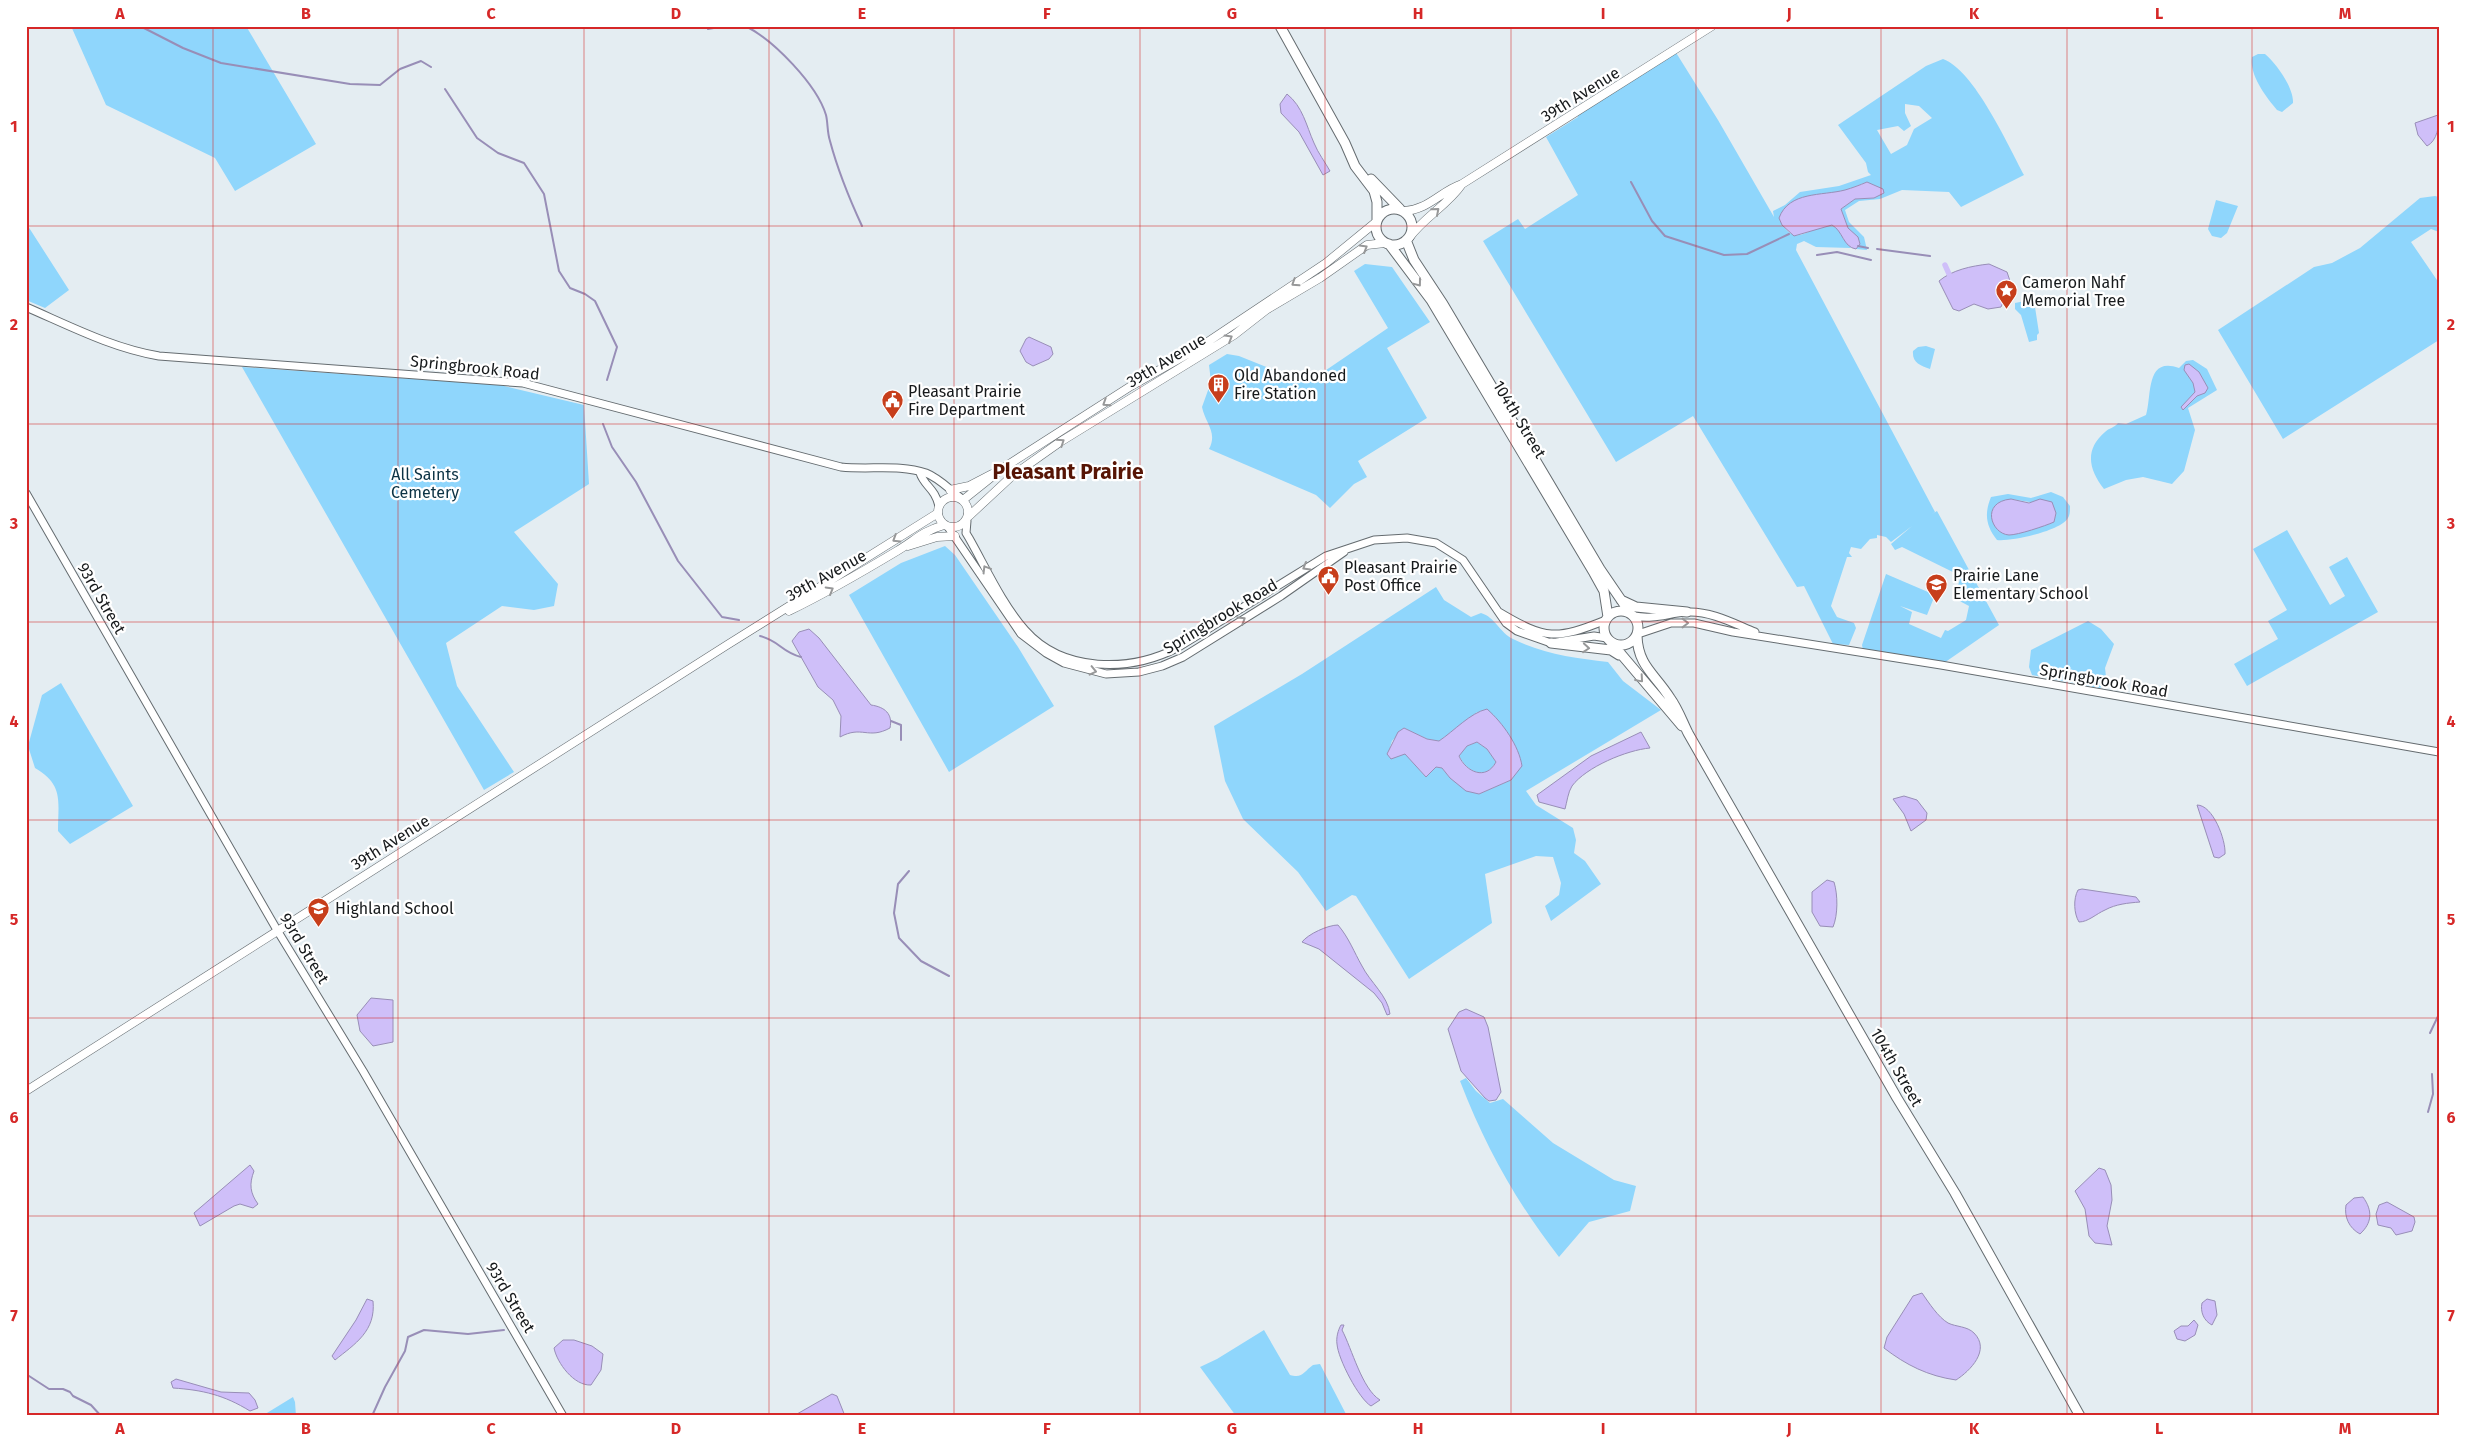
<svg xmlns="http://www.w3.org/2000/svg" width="2465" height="1442" viewBox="0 0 2465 1442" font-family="'Fira Sans',sans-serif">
  <rect width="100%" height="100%" fill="#e4edf2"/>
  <path fill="#8fd6fc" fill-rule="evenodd" d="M71,26H246L316,144L235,191L215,158L106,105Z
    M1675,51L1718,120L1774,217L1773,211L1785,205L1800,192L1839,186L1871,175L1868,172L1866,163L1838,125L1926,66L1943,59C1974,70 2008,145 2024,175L1961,207L1949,192L1902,190L1880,199L1859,201L1845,210L1849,222L1864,237L1867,250L1856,249L1860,244L1858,238L1848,228L1841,209L1855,199L1874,198L1867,182L1844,191L1789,204L1779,218C1797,257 1815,216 1835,227C1842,231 1845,242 1851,248L1816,247L1804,241L1797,244L1796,250L1935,512L1932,514L1937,511L1999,625L1941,665L1863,650L1862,645L1886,574L1935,595L1927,615L1900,606L1912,612L1909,624L1941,638L1945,630L1948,631L1966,620L1969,606L1954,598L1961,576L1902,547L1895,550L1891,544L1912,526L1891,542L1886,537L1877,535V538L1870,539L1861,549L1851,547L1849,553L1852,557H1847L1831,606L1837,617L1854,623L1856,628L1849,645L1833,644L1804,586L1797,587L1693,416L1616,462L1483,241L1518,219L1525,229L1578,195L1546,137L1578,117L1576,113ZM1905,104L1919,106L1932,118L1914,129L1907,145L1891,154L1877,130L1898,126L1904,131L1911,126L1905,113Z
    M2258,54H2265C2276,63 2294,88 2293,103L2282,112L2277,110C2266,97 2249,75 2252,57Z
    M2435,196L2439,197V232L2431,229L2411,242L2439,283V340L2283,439L2218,330L2314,267L2332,263L2360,248L2420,198Z
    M2216,200L2238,206L2227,233L2221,238L2212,236L2208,229Z
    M26,223L69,290L45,308L26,300Z
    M1365,264L1392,267L1430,322L1387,348L1427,418L1358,461L1367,477L1354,484L1330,508L1316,495L1209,449C1218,432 1205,423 1202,407L1211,382L1209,365L1227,354L1239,356L1274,370L1273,374L1292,383L1295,375L1310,381L1388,328L1354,271Z
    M2025,301L2035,307L2039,333L2037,335V340L2029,342L2021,315L2015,309V303Z
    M1926,346L1935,349L1930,369C1920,365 1912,363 1913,351L1918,347Z
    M2193,360L2207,369L2217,390L2188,408L2195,430L2184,471L2172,484L2143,477L2126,480L2104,489C2089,470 2084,450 2105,432C2109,428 2114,428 2118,423L2126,424L2146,415C2152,396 2145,356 2179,368L2186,361Z
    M242,367L500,385L584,405L589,484L514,532L558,584L554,606L534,610L502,606L446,643L457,686L514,772L484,790Z
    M2051,492L2063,497L2070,506C2070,510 2070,515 2068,518C2061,531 2010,542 1997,540C1986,526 1984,514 1991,497L2008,494L2031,498ZM2011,499L2035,503L2056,513L2054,522L2009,535Z
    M2287,530L2330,605L2345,596L2329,567L2347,557L2378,612L2247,686L2234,664L2278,639L2268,621L2287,610L2253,549Z
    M945,546L955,555L1018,647L1054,706L949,772L849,595L901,563Z
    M1436,587L1444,600L1471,617L1481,613C1495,617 1500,633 1513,639C1544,654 1575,658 1608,662L1623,681L1661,710L1526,791L1536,805L1573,828L1576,840L1574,853L1585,861L1601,884L1551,921L1545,906L1559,895L1561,883L1553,857L1536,856L1485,874L1492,923L1409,979L1356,896L1352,895L1326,911L1298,872L1243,819L1225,781L1214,726L1302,674ZM1477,712L1511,780L1479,794L1450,778L1442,768L1436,767L1426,777L1405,753L1388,754L1392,741L1404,728L1427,739L1439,741L1471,719Z
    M2088,621L2101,629L2114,644L2105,668L2107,685L2099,688L2032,675L2029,667L2031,650Z
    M61,683L133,806L70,844L58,831C58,801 64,785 35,768L28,746L42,695Z
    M1477,742L1487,749L1496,762C1486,781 1466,772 1459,755L1467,746Z
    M1466,1078L1476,1091L1490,1103L1503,1099L1553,1143L1614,1180L1636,1186L1630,1211L1589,1222L1559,1257C1515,1200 1486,1148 1460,1081Z
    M1264,1330L1290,1375C1303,1379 1304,1371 1313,1365L1320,1364L1347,1416H1236L1200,1367L1217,1359Z
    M293,1397L295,1402L296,1416H262Z"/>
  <path fill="#cfbff9" stroke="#988eb7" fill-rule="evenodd" d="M1287,94C1303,107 1306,125 1314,143C1318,153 1325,162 1330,171L1323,175L1299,132L1281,113L1280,104Z
    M2438,115C2440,125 2437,141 2427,146L2418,135L2415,123Z
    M1867,182L1883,189L1884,193L1874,198L1855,199L1841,209L1848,228L1858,237L1860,244L1856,249C1843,247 1843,231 1832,225L1794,236L1782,225L1779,218C1789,191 1822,196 1845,190C1852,188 1860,185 1867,182Z
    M1989,264L2007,272L2011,284L2001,307L1988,309L1974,304L1959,311L1953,309L1939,281C1952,270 1971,266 1989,264Z
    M1029,337L1051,347L1053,354L1049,359L1033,366L1026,362L1020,351L1026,339Z
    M2189,364L2199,372L2208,388L2205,393L2197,396L2183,410L2181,407L2195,392L2193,383L2184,370L2185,365Z
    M2011,499L2029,503L2040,499L2052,502L2056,513L2054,522C2045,526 2018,535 2009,535C1991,534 1980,502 2011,499Z
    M809,629L819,638L871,705C885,707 893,714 890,728C868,740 862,725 840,737L841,716L833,700L818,687L792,641L799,632Z
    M1487,709C1503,723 1519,746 1522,766L1511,780L1479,794L1466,791L1450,778L1442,768L1436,767L1426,777L1405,754L1391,759L1387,754L1398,732L1404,728L1427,739L1439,741C1454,731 1470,713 1487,709ZM1477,742L1487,749L1496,762C1486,781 1466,772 1459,756L1467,746Z
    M1641,732L1650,748C1627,750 1586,767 1572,786C1568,792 1567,802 1565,809L1539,802L1537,795L1591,756Z
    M1904,796L1917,800L1927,813L1926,820L1911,831L1904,814L1893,799Z
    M2197,805C2213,805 2226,840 2225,854L2219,858L2214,857Z
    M1827,880L1834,882C1838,895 1838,915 1833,927L1820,926L1812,912V892Z
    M2082,889L2136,897L2140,902C2128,903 2116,904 2105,910C2096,914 2088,922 2079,922C2074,914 2073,899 2078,890Z
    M1338,925C1349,938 1354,952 1362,966C1370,982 1388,996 1390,1014L1387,1015L1382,1003L1374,993L1319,949L1302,942C1308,934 1328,925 1338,925Z
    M371,998L393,1000V1042L373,1046L360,1031L357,1015Z
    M1466,1009L1484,1017L1488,1027L1501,1092L1496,1100L1489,1101L1485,1098L1461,1071L1448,1029L1459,1012Z
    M250,1165L254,1171C249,1184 250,1193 258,1204L253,1208L240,1204L234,1206L200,1226L194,1213Z
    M2099,1168L2105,1170L2111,1185L2112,1200L2107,1226L2112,1245L2095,1243L2089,1236L2085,1209L2075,1191Z
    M2363,1197C2373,1211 2372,1223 2360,1234C2349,1228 2344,1217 2346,1205L2354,1198Z
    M2387,1202L2414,1217L2415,1222L2412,1231L2396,1235L2391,1228L2378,1225L2376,1214L2379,1205Z
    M1922,1293C1929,1303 1938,1317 1948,1323C1956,1327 1967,1326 1974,1333C1991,1350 1970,1371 1956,1380C1928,1376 1906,1365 1884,1348L1887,1337L1913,1296Z
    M367,1299L373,1301C376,1331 355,1344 335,1360L332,1356L356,1320Z
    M2207,1299L2215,1301L2217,1315L2212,1325C2204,1321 2200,1312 2202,1303Z
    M2194,1320L2198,1325L2195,1335L2185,1341L2177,1339L2174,1331L2181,1326H2188Z
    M1341,1325H1344L1342,1330C1352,1349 1362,1389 1380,1400L1371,1406C1359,1399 1338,1359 1337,1344C1336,1338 1338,1330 1341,1325Z
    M563,1340H574L592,1346L603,1354L601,1370L591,1385C574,1386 557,1363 554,1348Z
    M176,1379L221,1392L249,1393L255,1400L258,1408L250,1411C224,1395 203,1390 173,1388L171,1382Z
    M832,1394L837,1396L845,1416L797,1414Z"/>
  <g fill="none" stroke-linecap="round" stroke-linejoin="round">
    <path stroke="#988eb7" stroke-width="2" d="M140,26L183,48L221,63L350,84L380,85L400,69L421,61L431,67
      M692,26L699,28
      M745,26C773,39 817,85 826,115C828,123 827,132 830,141C838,171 849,198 862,226
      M708,29L725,26
      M445,89L477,138L498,153L524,163L544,194L559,271L570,288L585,294L595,301L617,347L607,380
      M1631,182L1652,221L1665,236L1724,255L1747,254L1789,234
      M1858,246L1868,248
      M1877,249L1930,256
      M1817,255L1837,252L1871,260
      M603,424L612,447L636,482L678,561L722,617L739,620
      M760,636C780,641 781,652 801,657
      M891,721L901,725V740
      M909,871L898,884L894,913L899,938L921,961L949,976
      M2430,1033L2439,1014
      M2428,1112L2433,1094L2432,1074
      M26,1374L49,1389H63L70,1392L73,1396L91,1405L101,1416
      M372,1416L385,1387L405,1351L408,1337L424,1330L468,1334L504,1330"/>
    <path stroke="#cfbff9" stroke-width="5.5" d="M1945,265L1949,274"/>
    <defs>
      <path id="tertiary" d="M26,307C70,326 112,348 159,356L523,383L841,467C870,470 899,464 926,473C939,478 950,490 961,498
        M920,473C924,486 935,488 939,506
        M26,493L277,930L363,1071L563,1416
        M967,521L966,533L969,538C986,568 1002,604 1025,630C1063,673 1130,672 1177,648L1326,556L1374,540L1407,538L1436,543L1463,560L1506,623L1517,631L1551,643L1594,636L1607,638
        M948,527L1021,634L1046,653L1064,663L1106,674L1139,672L1162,666L1183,657L1281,596L1344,552
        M1499,612C1546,640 1556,640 1606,620
        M1634,616C1655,620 1668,613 1688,612C1711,611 1735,624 1755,632
        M1638,634L1671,623H1694L1733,632L1941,665L2439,752"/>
      <path id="secondary" d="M1404,211C1428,210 1441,191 1462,184L1712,26
        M1409,238C1424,217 1448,205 1462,184
        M950,490L969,486L992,474
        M938 512a15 15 0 1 1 30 0a15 15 0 1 1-30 0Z
        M963,500L1003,468L1131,386L1200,347L1326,263L1376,222
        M969,516L1012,476L1060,442L1234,335L1266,310L1320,278L1367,245L1385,243
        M908,546L937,537L955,536
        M789,611C826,593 862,572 897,551C917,539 921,532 944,525
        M26,1091L727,645L938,513"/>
      <path id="primary" d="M1280,26L1345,143L1355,166L1374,191L1377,202V219
        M1371,179L1400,209
        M1376 227a18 18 0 1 1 36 0a18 18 0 1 1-36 0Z
        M1406,240L1414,260L1443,304L1600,569L1630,613
        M1389,244L1431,300L1594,573L1604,591L1608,617
        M1621,600L1636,607L1687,612
        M1604 628a17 17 0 1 1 34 0a17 17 0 1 1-34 0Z
        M1637,636C1638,666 1655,674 1670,698C1678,709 1682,721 1688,733L1897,1098L1955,1193L2080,1416
        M1610,641L1682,726
        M1551,643L1611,650L1619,655"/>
    </defs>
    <use href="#tertiary" stroke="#656c70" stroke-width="9"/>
    <use href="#secondary" stroke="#656c70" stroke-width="9"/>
    <use href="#primary" stroke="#656c70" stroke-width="11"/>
    <use href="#tertiary" stroke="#fff" stroke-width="7"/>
    <use href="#secondary" stroke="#fff" stroke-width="8"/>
    <use href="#primary" stroke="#fff" stroke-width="9"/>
  </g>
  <defs><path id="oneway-chevron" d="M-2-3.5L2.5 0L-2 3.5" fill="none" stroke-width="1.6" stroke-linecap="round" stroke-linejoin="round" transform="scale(1.25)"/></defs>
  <g stroke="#979899">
    <use href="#oneway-chevron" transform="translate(1436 211) rotate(-41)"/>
    <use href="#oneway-chevron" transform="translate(1364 248) rotate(-31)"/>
    <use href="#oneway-chevron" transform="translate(1295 283) rotate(147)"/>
    <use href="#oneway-chevron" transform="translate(1418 283) rotate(53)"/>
    <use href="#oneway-chevron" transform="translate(1229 338) rotate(-31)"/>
    <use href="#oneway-chevron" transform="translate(1106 403) rotate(147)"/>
    <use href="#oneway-chevron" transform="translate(1061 442) rotate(-34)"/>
    <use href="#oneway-chevron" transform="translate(896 539) rotate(148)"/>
    <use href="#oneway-chevron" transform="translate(1306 567) rotate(150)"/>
    <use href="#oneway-chevron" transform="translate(986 569) rotate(-121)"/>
    <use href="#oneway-chevron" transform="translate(830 590) rotate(-30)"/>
    <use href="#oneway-chevron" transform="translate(1242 620) rotate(-32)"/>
    <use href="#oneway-chevron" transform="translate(1685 623)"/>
    <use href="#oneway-chevron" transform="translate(1586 648) rotate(5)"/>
    <use href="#oneway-chevron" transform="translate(1093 671) rotate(13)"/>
    <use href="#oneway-chevron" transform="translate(1640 679) rotate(49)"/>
  </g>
  <path fill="none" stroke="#d62828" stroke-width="1" stroke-opacity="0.55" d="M213,26V1416M398,26V1416M584,26V1416M769,26V1416M954,26V1416M1140,26V1416M1325,26V1416M1511,26V1416M1696,26V1416M1881,26V1416M2067,26V1416M2252,26V1416M26,226H2439M26,424H2439M26,622H2439M26,820H2439M26,1018H2439M26,1216H2439"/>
  <defs>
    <symbol id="sight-pin" viewBox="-11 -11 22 30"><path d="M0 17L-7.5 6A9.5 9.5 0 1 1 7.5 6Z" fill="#c73e1b" stroke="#fff"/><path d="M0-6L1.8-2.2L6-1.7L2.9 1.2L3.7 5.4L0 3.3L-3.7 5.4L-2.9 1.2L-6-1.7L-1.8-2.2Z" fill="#fff"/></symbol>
    <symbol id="building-pin" viewBox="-11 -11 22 30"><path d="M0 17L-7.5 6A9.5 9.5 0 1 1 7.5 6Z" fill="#c73e1b" stroke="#fff"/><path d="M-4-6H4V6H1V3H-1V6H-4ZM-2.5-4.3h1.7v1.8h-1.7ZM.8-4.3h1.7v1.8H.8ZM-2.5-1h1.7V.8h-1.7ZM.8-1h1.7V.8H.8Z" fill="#fff"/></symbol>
    <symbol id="civic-pin" viewBox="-11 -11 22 30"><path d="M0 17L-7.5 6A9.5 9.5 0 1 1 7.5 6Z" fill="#c73e1b" stroke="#fff"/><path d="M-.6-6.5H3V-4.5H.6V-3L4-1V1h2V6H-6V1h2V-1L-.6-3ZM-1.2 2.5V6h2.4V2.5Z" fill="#fff"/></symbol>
    <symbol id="school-pin" viewBox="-11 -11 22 30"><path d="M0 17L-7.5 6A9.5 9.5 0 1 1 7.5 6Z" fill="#c73e1b" stroke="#fff"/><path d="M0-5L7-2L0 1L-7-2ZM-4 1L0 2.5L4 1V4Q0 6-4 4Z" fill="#fff"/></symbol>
  </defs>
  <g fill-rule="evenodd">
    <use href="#sight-pin" x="1994" y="278" width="25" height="34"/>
    <use href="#building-pin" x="1206" y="372" width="25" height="34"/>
    <use href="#civic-pin" x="880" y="388" width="25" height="34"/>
    <use href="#civic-pin" x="1316" y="564" width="25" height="34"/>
    <use href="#school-pin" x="1924" y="572" width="25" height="34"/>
    <use href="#school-pin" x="306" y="896" width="25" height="34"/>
  </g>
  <g text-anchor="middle" stroke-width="4.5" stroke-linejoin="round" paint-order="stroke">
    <g font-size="16" fill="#171a1c" stroke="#fff">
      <text transform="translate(1580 94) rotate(-32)" y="6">39th Avenue</text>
      <text transform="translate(1166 360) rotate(-31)" y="6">39th Avenue</text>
      <text transform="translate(475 367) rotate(6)" y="6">Springbrook Road</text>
      <text transform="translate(1520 419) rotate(59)" y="6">104th Street</text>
      <text transform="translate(826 575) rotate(-29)" y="6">39th Avenue</text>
      <text transform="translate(102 598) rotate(60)" y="6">93rd Street</text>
      <text transform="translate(1220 616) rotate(-31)" y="6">Springbrook Road</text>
      <text transform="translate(2104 680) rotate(10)" y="6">Springbrook Road</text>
      <text transform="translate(390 842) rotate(-32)" y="6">39th Avenue</text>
      <text transform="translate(305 948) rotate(59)" y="6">93rd Street</text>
      <text transform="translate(1897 1067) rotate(60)" y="6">104th Street</text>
      <text transform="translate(511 1297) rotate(59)" y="6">93rd Street</text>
    </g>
    <g font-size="16" fill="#171a1c" stroke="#fff" text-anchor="start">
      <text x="2022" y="288">Cameron Nahf<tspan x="2022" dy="18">Memorial Tree</tspan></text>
      <text x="1234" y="381">Old Abandoned<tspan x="1234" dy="18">Fire Station</tspan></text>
      <text x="908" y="397">Pleasant Prairie<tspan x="908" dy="18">Fire Department</tspan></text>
      <text x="1344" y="573">Pleasant Prairie<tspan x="1344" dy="18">Post Office</tspan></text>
      <text x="1953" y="581">Prairie Lane<tspan x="1953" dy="18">Elementary School</tspan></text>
      <text x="335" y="914">Highland School</text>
    </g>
    <g font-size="16" fill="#0b3244" stroke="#fff">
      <text x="425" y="480">All Saints<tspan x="425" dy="18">Cemetery</tspan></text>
    </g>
    <g font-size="21" font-weight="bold" fill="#571505" stroke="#fff">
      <text x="1068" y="479">Pleasant Prairie</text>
    </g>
  </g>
  <rect width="2465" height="1442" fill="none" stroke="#ffffff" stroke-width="55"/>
  <rect x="28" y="28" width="2410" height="1386" fill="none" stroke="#d62828" stroke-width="2"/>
  <g font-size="16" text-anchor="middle" font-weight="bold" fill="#d62828">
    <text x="120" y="19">A</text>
    <text x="306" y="19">B</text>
    <text x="491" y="19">C</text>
    <text x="676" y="19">D</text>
    <text x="862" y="19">E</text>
    <text x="1047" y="19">F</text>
    <text x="1232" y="19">G</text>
    <text x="1418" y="19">H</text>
    <text x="1603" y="19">I</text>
    <text x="1789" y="19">J</text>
    <text x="1974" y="19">K</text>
    <text x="2159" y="19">L</text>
    <text x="2345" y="19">M</text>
    <text x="14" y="132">1</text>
    <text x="2451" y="132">1</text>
    <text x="14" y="330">2</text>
    <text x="2451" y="330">2</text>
    <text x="14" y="529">3</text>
    <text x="2451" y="529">3</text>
    <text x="14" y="727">4</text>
    <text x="2451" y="727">4</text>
    <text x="14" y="925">5</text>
    <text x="2451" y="925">5</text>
    <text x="14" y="1123">6</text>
    <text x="2451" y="1123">6</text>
    <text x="14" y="1321">7</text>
    <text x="2451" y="1321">7</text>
    <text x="120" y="1434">A</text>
    <text x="306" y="1434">B</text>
    <text x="491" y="1434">C</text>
    <text x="676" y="1434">D</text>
    <text x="862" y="1434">E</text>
    <text x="1047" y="1434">F</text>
    <text x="1232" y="1434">G</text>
    <text x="1418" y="1434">H</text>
    <text x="1603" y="1434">I</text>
    <text x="1789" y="1434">J</text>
    <text x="1974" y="1434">K</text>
    <text x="2159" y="1434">L</text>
    <text x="2345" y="1434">M</text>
  </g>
</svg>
